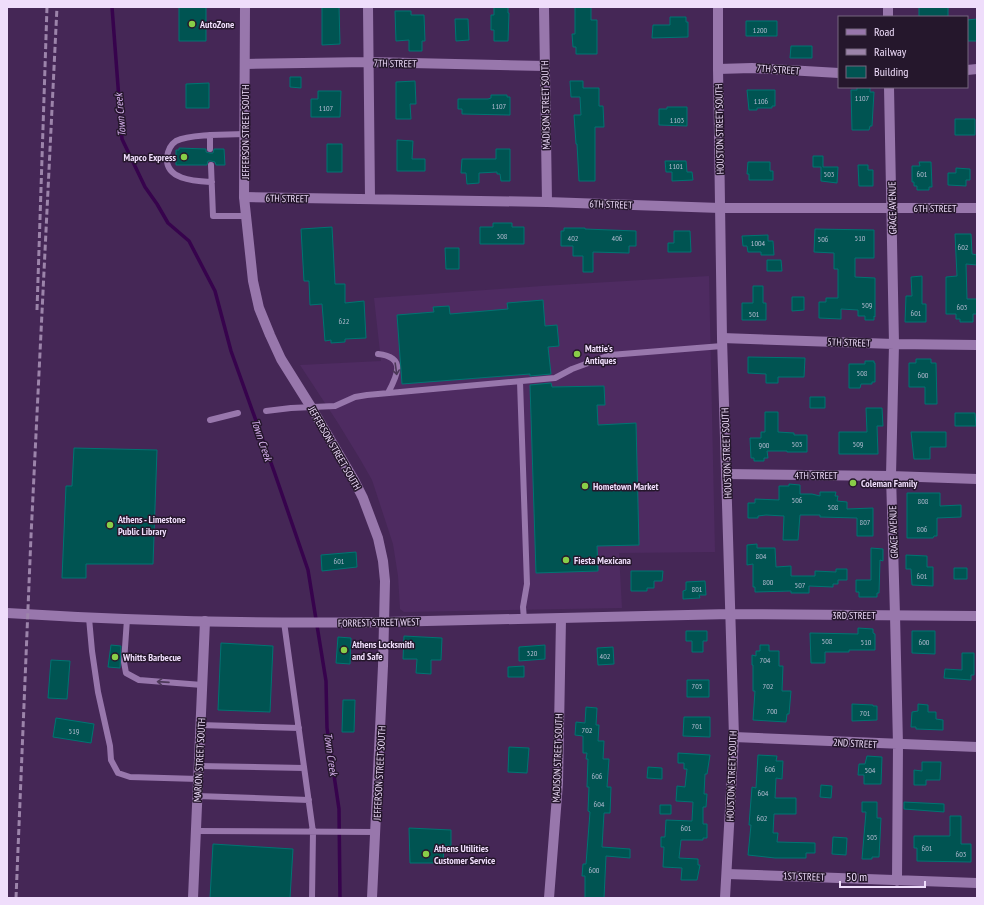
<svg xmlns="http://www.w3.org/2000/svg" width="984" height="905" viewBox="0 0 984 905" font-family="'PT Sans Narrow',sans-serif">
  <rect width="100%" height="100%" fill="#452756"/>
  <path fill="#4e2b61" d="M709,276L715,552L619,553L622,608L404,612L400,609L398,576L393,544L372,480L360,459L338,423L300,365L381,361L374,298L542,286Z"/>
  <g fill="none" stroke-linecap="round" stroke-linejoin="round">
    <path stroke="#37034d" stroke-width="3.5" d="M112,7L122,139L145,187L157,204L168,223L189,241L215,291L231,351L275,474L308,570L326,681L327,728L339,809L340,898"/>
  </g>
  <path fill="#005452" stroke="#007472" d="M179,7H206V41H179Z
    M322,7H339L340,44L322,45Z
    M494,7H508V13H509L508,41H494V30H491V15H494Z
    M575,7H591V20H597V54H576V47H573L572,34H575Z
    M919,7H948V17H919Z
    M395,11H411V15H424L425,41H422V51H409V40L396,41Z
    M670,17H686V22H688V37L652,38L653,25H670Z
    M455,19H468L469,40L456,41Z
    M977,19V41H967V20Z
    M746,21H777V36H746Z
    M791,46H812V58H790Z
    M290,77H301V88L290,87Z
    M415,81L416,104H410L411,119H396V82Z
    M570,81H583V88H599V106H603L604,127H595V181H579L577,144H576L574,115H581L580,97H571Z
    M209,83V108H186V84Z
    M857,87H870V92H874L872,126H870L869,130H852L851,90H857Z
    M747,90H775V106H772V108H757V110H749Z
    M318,91H341L340,117H311V99H318Z
    M491,95H507V97H510V115L462,114V109H458V99H488L491,98Z
    M667,107H687V126L659,125V109H667Z
    M955,119H975V135H955Z
    M397,140L413,141L412,159H425V171H397Z
    M327,144H342V172H327Z
    M179,148L206,149V152L210,153H213L214,149H224L225,165H216L215,162L211,161H208L207,165H176V150H179Z
    M496,149H510V181H501L500,174H497V172L479,173V183L467,184L466,173H461L462,159H496Z
    M813,156H823V167H838L837,183L821,181V167H813Z
    M665,161H686L687,172H692L693,180L672,181V172H666Z
    M748,162H770V171H773V180H749V174H747Z
    M919,162H931L932,187H929V190H917V186H914V182H912V166H920Z
    M858,165H868V170H873V186H859Z
    M956,168L970,169V180H966V186L948,185V173H956Z
    M493,223H512V227H524V244H480V227H493Z
    M332,227L335,284H345V303L364,301L366,338L345,339V342L331,343V340L325,341L322,304L310,305L309,281H304L301,229Z
    M564,228H585V229L636,231V246H629V253L593,252V272H583V256H573V246H561V231H564Z
    M815,229L874,230V258H855V277L875,278V317L874,316V320H865V316H858V310L841,309V319L819,318V302H826V298H838V269H834V253L814,252Z
    M674,231H690L691,252H668V243H674Z
    M955,234H971L972,254L977,255V265L966,264L967,299H977V314H973V322H960V319H956V314H946V277L957,276Z
    M768,235V241H773L774,255H761V252H748L747,246H743L742,236Z
    M445,248H459V269H446Z
    M767,260H781L782,271H767Z
    M922,276V304H926V322H905L906,296H912L911,277Z
    M753,286H763V303H766V320H742V303H753Z
    M792,297H804V310L792,311Z
    M543,300L545,326L557,325L559,346L548,347L551,374L530,376V374L402,384L397,315L434,312L433,307L449,306L450,314L508,309L507,303Z
    M748,357L805,358L804,377H778V383H766V374L748,373Z
    M916,359H931V363H936L937,404H925V387H909V363H916Z
    M865,361H874V363H875V382H872V384H861L860,388H849V364H865Z
    M551,383L552,387L604,386L605,405H597L598,425L636,423L639,545L597,546L598,571L536,573L530,385Z
    M810,397H825V408H810Z
    M866,408H882L883,426H877L878,454H839V432H867Z
    M765,412H778V432L794,433V435H807V452H787V451H767L768,458H764V461H754V458H751L750,438H761V432H765Z
    M955,413H975L976,426H955Z
    M911,432H946V447H930V459H914Z
    M74,448L157,450L153,564H86V578H62L66,486H72Z
    M789,484L800,485V494H812L820,496V492H836L835,496H838L837,501L847,502V509L873,508V536H857V518L820,517V515H800L798,540H783L784,516L766,515L758,516V518H748V503H755V499L779,500V486H789Z
    M907,493H940V506L961,505V517L937,518V536H934L933,538H907Z
    M757,544V548H775L776,567L791,566V576H815V571L836,572V569H847V580H838V584H833V587L809,586V593H791V591L755,592V587H753V564L747,565V545Z
    M871,548L883,549V561L880,560L879,593H877V597H859V592H856V580H871Z
    M356,552L357,567L322,571L321,555Z
    M906,555L927,556V567H933V586L912,585L911,569H906Z
    M954,568H967V579H954Z
    M631,571H663L662,581H654V588H647V591H631Z
    M705,581L706,595H699L700,598L683,599V591L686,590V582Z
    M858,628L873,629V633L875,634V650H849V652H825V663H811L810,633L858,634Z
    M686,631H707V641H703V652H692V641H686Z
    M912,631H935V654L912,653Z
    M404,636L442,638L441,660H431V674L416,673L417,659H403Z
    M338,637L351,638L350,664L336,663Z
    M221,643L273,646L270,712L218,710Z
    M111,645L121,646L120,668L108,667Z
    M545,645V659L519,661V647Z
    M760,645H769V651H779V666H783L782,691H791L789,714H787L786,722L753,720L755,691H753V665H752V655L756,656V651H760Z
    M613,647L614,664L598,665L597,648Z
    M962,653H974V675H971V680L944,678L945,669L962,670Z
    M51,660L70,661L67,699L48,698Z
    M524,666V677H508V667Z
    M687,680H709V697H687Z
    M343,700H355L354,732H342Z
    M852,704L873,705V706H877V720L852,721Z
    M918,704L928,705V712H936V719L943,720V730L916,729V727H911L912,712L918,711Z
    M586,707L597,708L596,725H599L598,741H604L603,759H609L607,787H611L610,813H604L602,847L630,849V858L606,856L604,898H585V876H582L583,864H586L590,812L588,811L589,787H587L588,759H586L587,753H583V736L575,735L576,722L585,723Z
    M684,717H710V737L683,736Z
    M56,718L94,724L91,743L53,737Z
    M509,747L529,748L527,773L508,772Z
    M678,753L710,755L707,774H705L704,794H707L706,807H703V824H707V838H703V840H681L679,858L698,859V865H700L697,880H681L682,868L663,867L664,847H661V837H665L666,820L692,821L693,802L676,801L677,786L685,787L687,769H684V763H678Z
    M758,755L777,756L776,761H783L782,779L776,778L775,798H796V814H774L773,833H778L777,842L815,843V853H806V858H775L748,855L751,825H749L752,787L756,788Z
    M867,756L882,757L881,784H864V775H858L859,764H865Z
    M922,762H941L940,780H926V785H914V770L922,771Z
    M648,767L662,768V779L647,778Z
    M821,785L832,786L831,798L820,797Z
    M862,802H877V818H881L879,857H872V859H862L866,812H862Z
    M904,802L944,804V812L904,809Z
    M660,805H671V814H660Z
    M950,816H961V844H971V862L917,861V848H914V836H950Z
    M409,828L451,830V846H444L443,863H410Z
    M833,837L847,838L846,855L832,854Z
    M213,844L293,849L290,898H210Z"/>
  <g fill="none" stroke-linecap="round" stroke-linejoin="round">
    <path stroke="#9877ac" stroke-width="6" d="M210,135C199,136 186,136 176,141C170,145 168,150 167,157C165,180 195,181 212,182
      M210,149V135L245,134
      M211,165L213,216H246
      M378,354C407,357 397,376 388,393
      M520,382L527,584L523,607L524,619
      M266,411L291,408L335,406L355,397L367,395L555,378L572,369L610,355L722,346
      M210,420L238,413
      M89,618L92,651L98,692L110,746L111,760L118,773L130,777L198,779
      M127,619L124,662L126,673L139,680L202,685
      M284,622L313,832L312,898
      M200,725L299,728
      M198,766L304,768
      M197,796L309,800
      M196,831L376,832"/>
    <path stroke="#9877ac" stroke-width="10" d="M368,7L370,199
      M544,7L547,202
      M888,7V17
      M245,64L368,62L545,66
      M718,69L752,68L839,73
      M967,70L977,69
      M889,87L894,344L891,476L895,615L898,745L897,881
      M244,197L547,202L720,208H977
      M722,338L894,344L977,345
      M726,474L891,476L977,479
      M734,737L977,747
      M727,874L977,883
      M193,898L205,621
      M549,898L558,783L561,619"/>
    <path stroke="#9877ac" stroke-width="10" d="M718,7V69L722,338L734,737L725,898
      M385,622L730,614L977,616"/>
    <path stroke="#9877ac" stroke-width="10" d="M245,7L244,197L253,281L259,308L270,335L281,359L311,407L354,480L363,498L378,538L383,561L385,581L383,666L372,898
      M7,613C133,621 259,624 385,622"/>
    <path stroke="#9c84aa" stroke-width="3" stroke-dasharray="6 3" stroke-linecap="butt" d="M37,310L47,7
      M16,898L31,536L57,7"/>
  </g>
  <defs><path id="oneway-shaft" d="M-6 0H5M1.5-3L5.5 0L1.5 3" fill="none" stroke-width="1.6" stroke-linecap="round" stroke-linejoin="round"/></defs>
  <g stroke="#4d3959">
    <use href="#oneway-shaft" transform="translate(396 369) rotate(82)"/>
    <use href="#oneway-shaft" transform="translate(163 682) rotate(-176)"/>
  </g>
  <g fill="#89ce48" stroke="#25172c" stroke-width="1.5">
    <circle cx="192" cy="24" r="4"/>
    <circle cx="184" cy="157" r="4"/>
    <circle cx="577" cy="354" r="4"/>
    <circle cx="853" cy="483" r="4"/>
    <circle cx="585" cy="486" r="4"/>
    <circle cx="110" cy="525" r="4"/>
    <circle cx="566" cy="560" r="4"/>
    <circle cx="344" cy="650" r="4"/>
    <circle cx="115" cy="657" r="4"/>
    <circle cx="426" cy="854" r="4"/>
  </g>
  <g text-anchor="middle" stroke-width="3" stroke-linejoin="round" paint-order="stroke">
    <g font-size="8" fill="#b3bbd1">
      <text x="760" y="33">1200</text>
      <text x="862" y="101">1107</text>
      <text x="761" y="104">1106</text>
      <text x="499" y="109">1107</text>
      <text x="326" y="111">1107</text>
      <text x="677" y="123">1103</text>
      <text x="676" y="169">1101</text>
      <text x="829" y="177">503</text>
      <text x="922" y="177">601</text>
      <text x="502" y="239">308</text>
      <text x="573" y="241">402</text>
      <text x="617" y="241">406</text>
      <text x="860" y="241">510</text>
      <text x="823" y="242">506</text>
      <text x="758" y="246">1004</text>
      <text x="963" y="250">602</text>
      <text x="867" y="308">509</text>
      <text x="962" y="310">603</text>
      <text x="916" y="316">601</text>
      <text x="754" y="317">501</text>
      <text x="344" y="324">622</text>
      <text x="862" y="376">508</text>
      <text x="923" y="378">600</text>
      <text x="797" y="447">503</text>
      <text x="858" y="447">509</text>
      <text x="764" y="448">900</text>
      <text x="797" y="503">506</text>
      <text x="923" y="504">808</text>
      <text x="833" y="510">508</text>
      <text x="865" y="525">807</text>
      <text x="922" y="532">806</text>
      <text x="761" y="559">804</text>
      <text x="339" y="564">601</text>
      <text x="922" y="579">601</text>
      <text x="768" y="585">800</text>
      <text x="800" y="588">507</text>
      <text x="697" y="592">801</text>
      <text x="827" y="644">508</text>
      <text x="866" y="645">510</text>
      <text x="924" y="645">600</text>
      <text x="532" y="656">320</text>
      <text x="605" y="659">402</text>
      <text x="765" y="663">704</text>
      <text x="697" y="689">705</text>
      <text x="768" y="689">702</text>
      <text x="772" y="714">700</text>
      <text x="865" y="716">701</text>
      <text x="697" y="729">701</text>
      <text x="587" y="733">702</text>
      <text x="74" y="734">519</text>
      <text x="770" y="772">606</text>
      <text x="870" y="773">504</text>
      <text x="597" y="779">606</text>
      <text x="763" y="796">604</text>
      <text x="599" y="807">604</text>
      <text x="762" y="821">602</text>
      <text x="686" y="831">601</text>
      <text x="872" y="840">505</text>
      <text x="927" y="851">601</text>
      <text x="961" y="857">603</text>
      <text x="594" y="873">600</text>
    </g>
    <g font-size="10" font-weight="bold" fill="#efddfb" stroke="#25172c" text-anchor="start">
      <text x="200" y="28">AutoZone</text>
      <text x="176" y="161" text-anchor="end">Mapco Express</text>
      <text x="585" y="352">Mattie's<tspan x="585" dy="12">Antiques</tspan></text>
      <text x="861" y="487">Coleman Family</text>
      <text x="593" y="490">Hometown Market</text>
      <text x="118" y="523">Athens - Limestone<tspan x="118" dy="12">Public Library</tspan></text>
      <text x="574" y="564">Fiesta Mexicana</text>
      <text x="352" y="648">Athens Locksmith<tspan x="352" dy="12">and Safe</tspan></text>
      <text x="123" y="661">Whitts Barbecue</text>
      <text x="434" y="852">Athens Utilities<tspan x="434" dy="12">Customer Service</tspan></text>
    </g>
    <g font-size="10" fill="#efddfb" stroke="#25172c">
      <text transform="translate(395 63) rotate(1)" y="4">7TH STREET</text>
      <text transform="translate(778 69) rotate(4)" y="4">7TH STREET</text>
      <text transform="translate(545 105) rotate(-91)" y="4">MADISON STREET SOUTH</text>
      <text transform="translate(719 129) rotate(-91)" y="4">HOUSTON STREET SOUTH</text>
      <text transform="translate(245 132) rotate(-90)" y="4">JEFFERSON STREET SOUTH</text>
      <text transform="translate(287 198) rotate(1)" y="4">6TH STREET</text>
      <text transform="translate(611 204) rotate(2)" y="4">6TH STREET</text>
      <text transform="translate(892 208) rotate(-91)" y="4">GRACE AVENUE</text>
      <text x="935" y="212">6TH STREET</text>
      <text transform="translate(849 342) rotate(2)" y="4">5TH STREET</text>
      <text transform="translate(335 448) rotate(60)" y="4">JEFFERSON STREET SOUTH</text>
      <text transform="translate(726 453) rotate(-92)" y="4">HOUSTON STREET SOUTH</text>
      <text x="816" y="479">4TH STREET</text>
      <text transform="translate(893 532) rotate(-92)" y="4">GRACE AVENUE</text>
      <text x="854" y="619">3RD STREET</text>
      <text transform="translate(379 622) rotate(-1)" y="4">FORREST STREET WEST</text>
      <text transform="translate(855 743) rotate(3)" y="4">2ND STREET</text>
      <text transform="translate(557 758) rotate(-88)" y="4">MADISON STREET SOUTH</text>
      <text transform="translate(199 760) rotate(-87)" y="4">MARION STREET SOUTH</text>
      <text transform="translate(379 773) rotate(-87)" y="4">JEFFERSON STREET SOUTH</text>
      <text transform="translate(731 776) rotate(-88)" y="4">HOUSTON STREET SOUTH</text>
      <text transform="translate(804 876) rotate(2)" y="4">1ST STREET</text>
    </g>
    <g font-size="11" font-style="italic" fill="#dbb5f2" stroke="#25172c">
      <text transform="translate(120 115) rotate(-95)" y="4">Town Creek</text>
      <text transform="translate(262 440) rotate(71)" y="4">Town Creek</text>
      <text transform="translate(331 754) rotate(82)" y="4">Town Creek</text>
    </g>
  </g>
  <rect width="984" height="905" fill="none" stroke="#efddfb" stroke-width="16"/>
  <rect x="838" y="16" width="130" height="72" fill="#25172c" stroke="#76667f"/>
  <rect x="846" y="29" width="20" height="6" fill="#9877ac" stroke="#76667f"/>
  <text x="874" y="36" font-size="12" fill="#efddfb">Road</text>
  <rect x="846" y="49" width="20" height="6" fill="#9c84aa" stroke="#76667f"/>
  <text x="874" y="56" font-size="12" fill="#efddfb">Railway</text>
  <rect x="846" y="66" width="20" height="12" fill="#005452" stroke="#76667f"/>
  <text x="874" y="76" font-size="12" fill="#efddfb">Building</text>
  <path d="M840 881v6h85v-6" fill="none" stroke="#efddfb" stroke-width="2"/>
  <text x="846" y="881" font-size="12" fill="#efddfb" stroke="#25172c" stroke-width="3" paint-order="stroke">50 m</text>
</svg>
